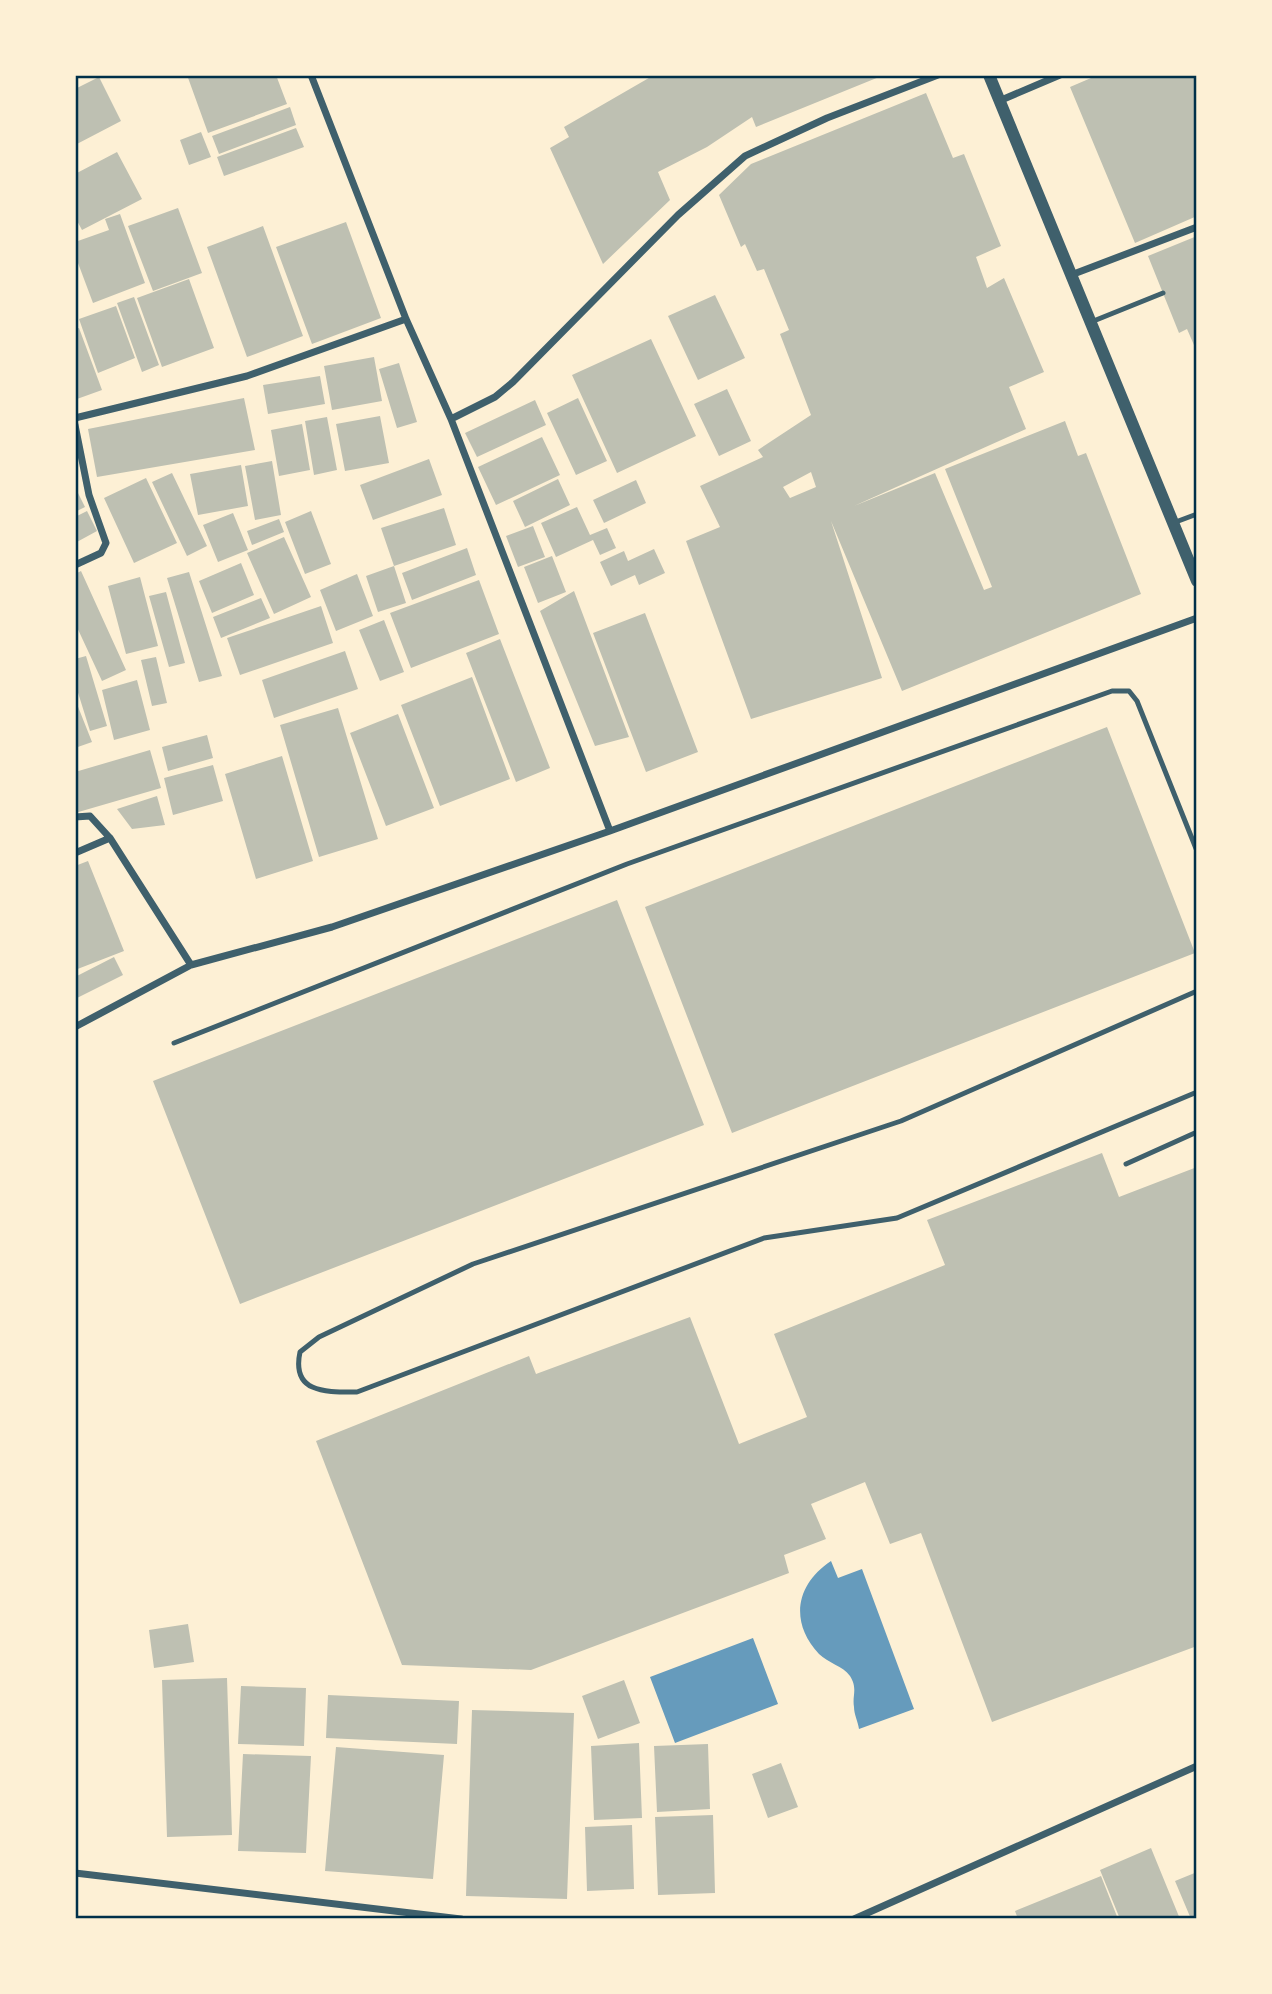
<svg xmlns="http://www.w3.org/2000/svg" width="1272" height="1994" viewBox="0 0 1272 1994" font-family="'Fira Sans',sans-serif">
  <rect width="100%" height="100%" fill="#fdf0d5"/>
  <path fill="#669bbc" d="M831,1561L838,1578L862,1569L914,1709L859,1729C858,1722 854,1714 854,1707C852,1695 858,1689 850,1676C843,1666 828,1663 819,1654C789,1622 796,1584 831,1561Z
    M753,1638L778,1704L675,1743L650,1677Z"/>
  <path fill="#bec0b2" fill-rule="evenodd" d="M187,75H276L287,104L208,133Z
    M654,75H884L756,127L752,117L707,147L658,172L670,200L603,264L550,148L569,137L564,127Z
    M1098,75H1197V216L1135,243L1070,87Z
    M99,77L121,121L75,145V89Z
    M926,93L953,158L964,154L1001,246L976,257L987,288L1004,278L1044,372L1009,387L1026,429L854,506L935,473L984,590L992,587L945,469L1065,421L1078,456L1086,453L1141,594L902,691L831,521L882,678L751,719L686,541L720,527L700,486L763,457L758,450L811,415L780,334L789,330L764,269L757,271L745,244L741,247L719,195L751,164ZM811,472L816,487L790,498L783,487Z
    M290,107L296,125L219,154L212,136Z
    M296,128L304,147L224,176L217,157Z
    M201,132L211,157L189,165L180,140Z
    M117,152L142,199L82,230L75,217V174Z
    M178,208L202,273L153,291L128,226Z
    M120,214L145,283L93,303L75,255V242L109,230L105,219Z
    M346,222L381,318L312,344L276,247Z
    M263,226L303,336L247,357L207,247Z
    M1197,236V352L1187,329L1179,333L1148,256Z
    M189,279L214,348L162,367L137,298Z
    M715,295L745,358L698,380L668,316Z
    M134,297L159,365L142,372L117,303Z
    M116,306L135,358L98,373L79,319Z
    M79,328L102,390L77,399L75,329Z
    M651,339L696,436L617,473L572,375Z
    M374,357L382,401L332,410L324,366Z
    M399,363L417,422L397,428L379,369Z
    M320,376L325,404L268,414L263,385Z
    M727,389L751,441L719,456L694,404Z
    M244,398L255,450L97,477L88,429Z
    M578,398L607,461L576,475L547,413Z
    M535,400L546,425L477,457L465,433Z
    M380,416L389,463L345,471L336,424Z
    M327,417L337,470L314,475L305,421Z
    M302,424L310,470L279,476L271,430Z
    M542,437L560,475L496,505L478,467Z
    M429,459L442,495L373,520L360,485Z
    M272,461L281,515L255,520L245,466Z
    M241,465L248,506L198,515L190,474Z
    M172,473L207,546L187,556L152,482Z
    M146,478L177,543L134,563L104,498Z
    M558,479L570,505L525,527L513,501Z
    M636,480L646,503L604,523L593,500Z
    M75,487L85,507L75,512Z
    M577,507L590,535L607,528L616,548L600,555L593,540L556,557L541,523Z
    M444,508L456,545L394,566L381,528Z
    M87,511L97,531L75,543V517Z
    M311,511L331,564L305,574L285,522Z
    M233,513L248,550L218,562L203,525Z
    M279,519L284,532L252,545L247,531Z
    M533,526L545,557L518,567L506,536Z
    M284,537L311,597L274,614L247,553Z
    M467,548L476,575L412,600L402,573Z
    M654,549L665,573L639,585L635,575L611,586L600,562L624,551L628,561Z
    M552,556L566,592L538,603L524,567Z
    M241,563L254,595L212,613L199,581Z
    M394,566L406,603L378,612L366,576Z
    M81,571L126,670L102,681L75,623V574Z
    M189,572L222,676L199,682L167,578Z
    M357,574L373,616L336,631L320,590Z
    M140,577L158,646L126,654L108,586Z
    M479,580L499,634L411,668L390,613Z
    M574,591L629,737L595,746L540,611Z
    M166,592L185,663L169,667L149,596Z
    M261,598L270,618L221,638L213,617Z
    M321,606L333,643L240,675L227,638Z
    M645,613L698,752L646,772L593,633Z
    M384,620L404,672L380,681L359,630Z
    M500,639L550,768L516,782L466,653Z
    M345,651L358,689L274,718L262,680Z
    M86,656L107,726L90,731L75,683V659Z
    M156,657L167,703L152,706L141,660Z
    M472,677L510,779L440,806L401,705Z
    M137,680L150,730L114,740L102,690Z
    M75,699L92,742L75,748Z
    M338,708L378,839L319,857L280,725Z
    M398,714L434,808L386,826L350,733Z
    M1107,727L1195,953L732,1133L645,907Z
    M207,735L213,758L168,771L162,747Z
    M150,750L161,788L75,813V772Z
    M282,756L313,861L256,879L225,774Z
    M213,765L223,801L173,815L164,778Z
    M157,796L165,825L132,829L117,809Z
    M88,861L124,951L75,970V866Z
    M617,900L704,1125L240,1304L153,1081Z
    M114,957L123,975L75,999V977Z
    M1102,1153L1119,1197L1197,1167V1389L1194,1391L1197,1403V1646L992,1722L921,1533L890,1544L865,1482L811,1504L826,1539L784,1555L789,1573L531,1670L402,1665L316,1441L529,1356L536,1374L690,1317L739,1444L807,1417L774,1334L945,1265L927,1220Z
    M188,1624L194,1662L154,1668L149,1630Z
    M227,1678L232,1835L167,1837L162,1680Z
    M624,1680L640,1723L598,1739L582,1696Z
    M241,1686L306,1688L304,1746L238,1744Z
    M328,1695L459,1701L457,1744L326,1738Z
    M472,1710L574,1713L567,1899L466,1896Z
    M639,1743L642,1818L594,1820L591,1746Z
    M708,1744L710,1809L657,1812L654,1746Z
    M336,1747L444,1755L433,1879L325,1871Z
    M243,1754L311,1756L306,1853L238,1851Z
    M781,1763L798,1807L768,1818L752,1774Z
    M713,1815L715,1893L658,1895L655,1817Z
    M632,1825L634,1889L587,1891L585,1827Z
    M1151,1848L1180,1919H1120L1100,1870Z
    M1197,1872V1919H1191L1175,1881Z
    M1101,1876L1118,1919H1018L1015,1911Z"/>
  <g fill="none" stroke-linecap="round" stroke-linejoin="round">
    <path stroke="#3f606c" stroke-width="5" d="M1091,322L1163,293
      M1173,523L1197,514
      M1197,991L901,1121L473,1264L319,1337L300,1352C291,1394 327,1392 357,1392L764,1238L897,1218L1197,1092
      M174,1043L627,864L1112,691H1129L1137,701L1197,851
      M1126,1164L1197,1132"/>
    <path stroke="#3f606c" stroke-width="7" d="M311,75L406,319L451,419L610,831
      M999,101L1060,75
      M1071,275L1197,227
      M75,418L247,376L406,319
      M451,419L495,397L513,382L678,215L745,156L827,118L938,75
      M75,425L89,495L106,543L101,553L75,565
      M75,817L90,816L110,838L191,965
      M75,853L110,838
      M75,1027L191,965L332,927L610,831L1197,618
      M75,1873L461,1919
      M854,1919L1197,1766"/>
    <path stroke="#3f606c" stroke-width="12" d="M989,75L1197,581"/>
  </g>
  <rect width="1272" height="1994" fill="none" stroke="#fdf0d5" stroke-width="154"/>
  <rect x="77" y="77" width="1118" height="1840" fill="none" stroke="#003049" stroke-width="2.5"/>
</svg>
